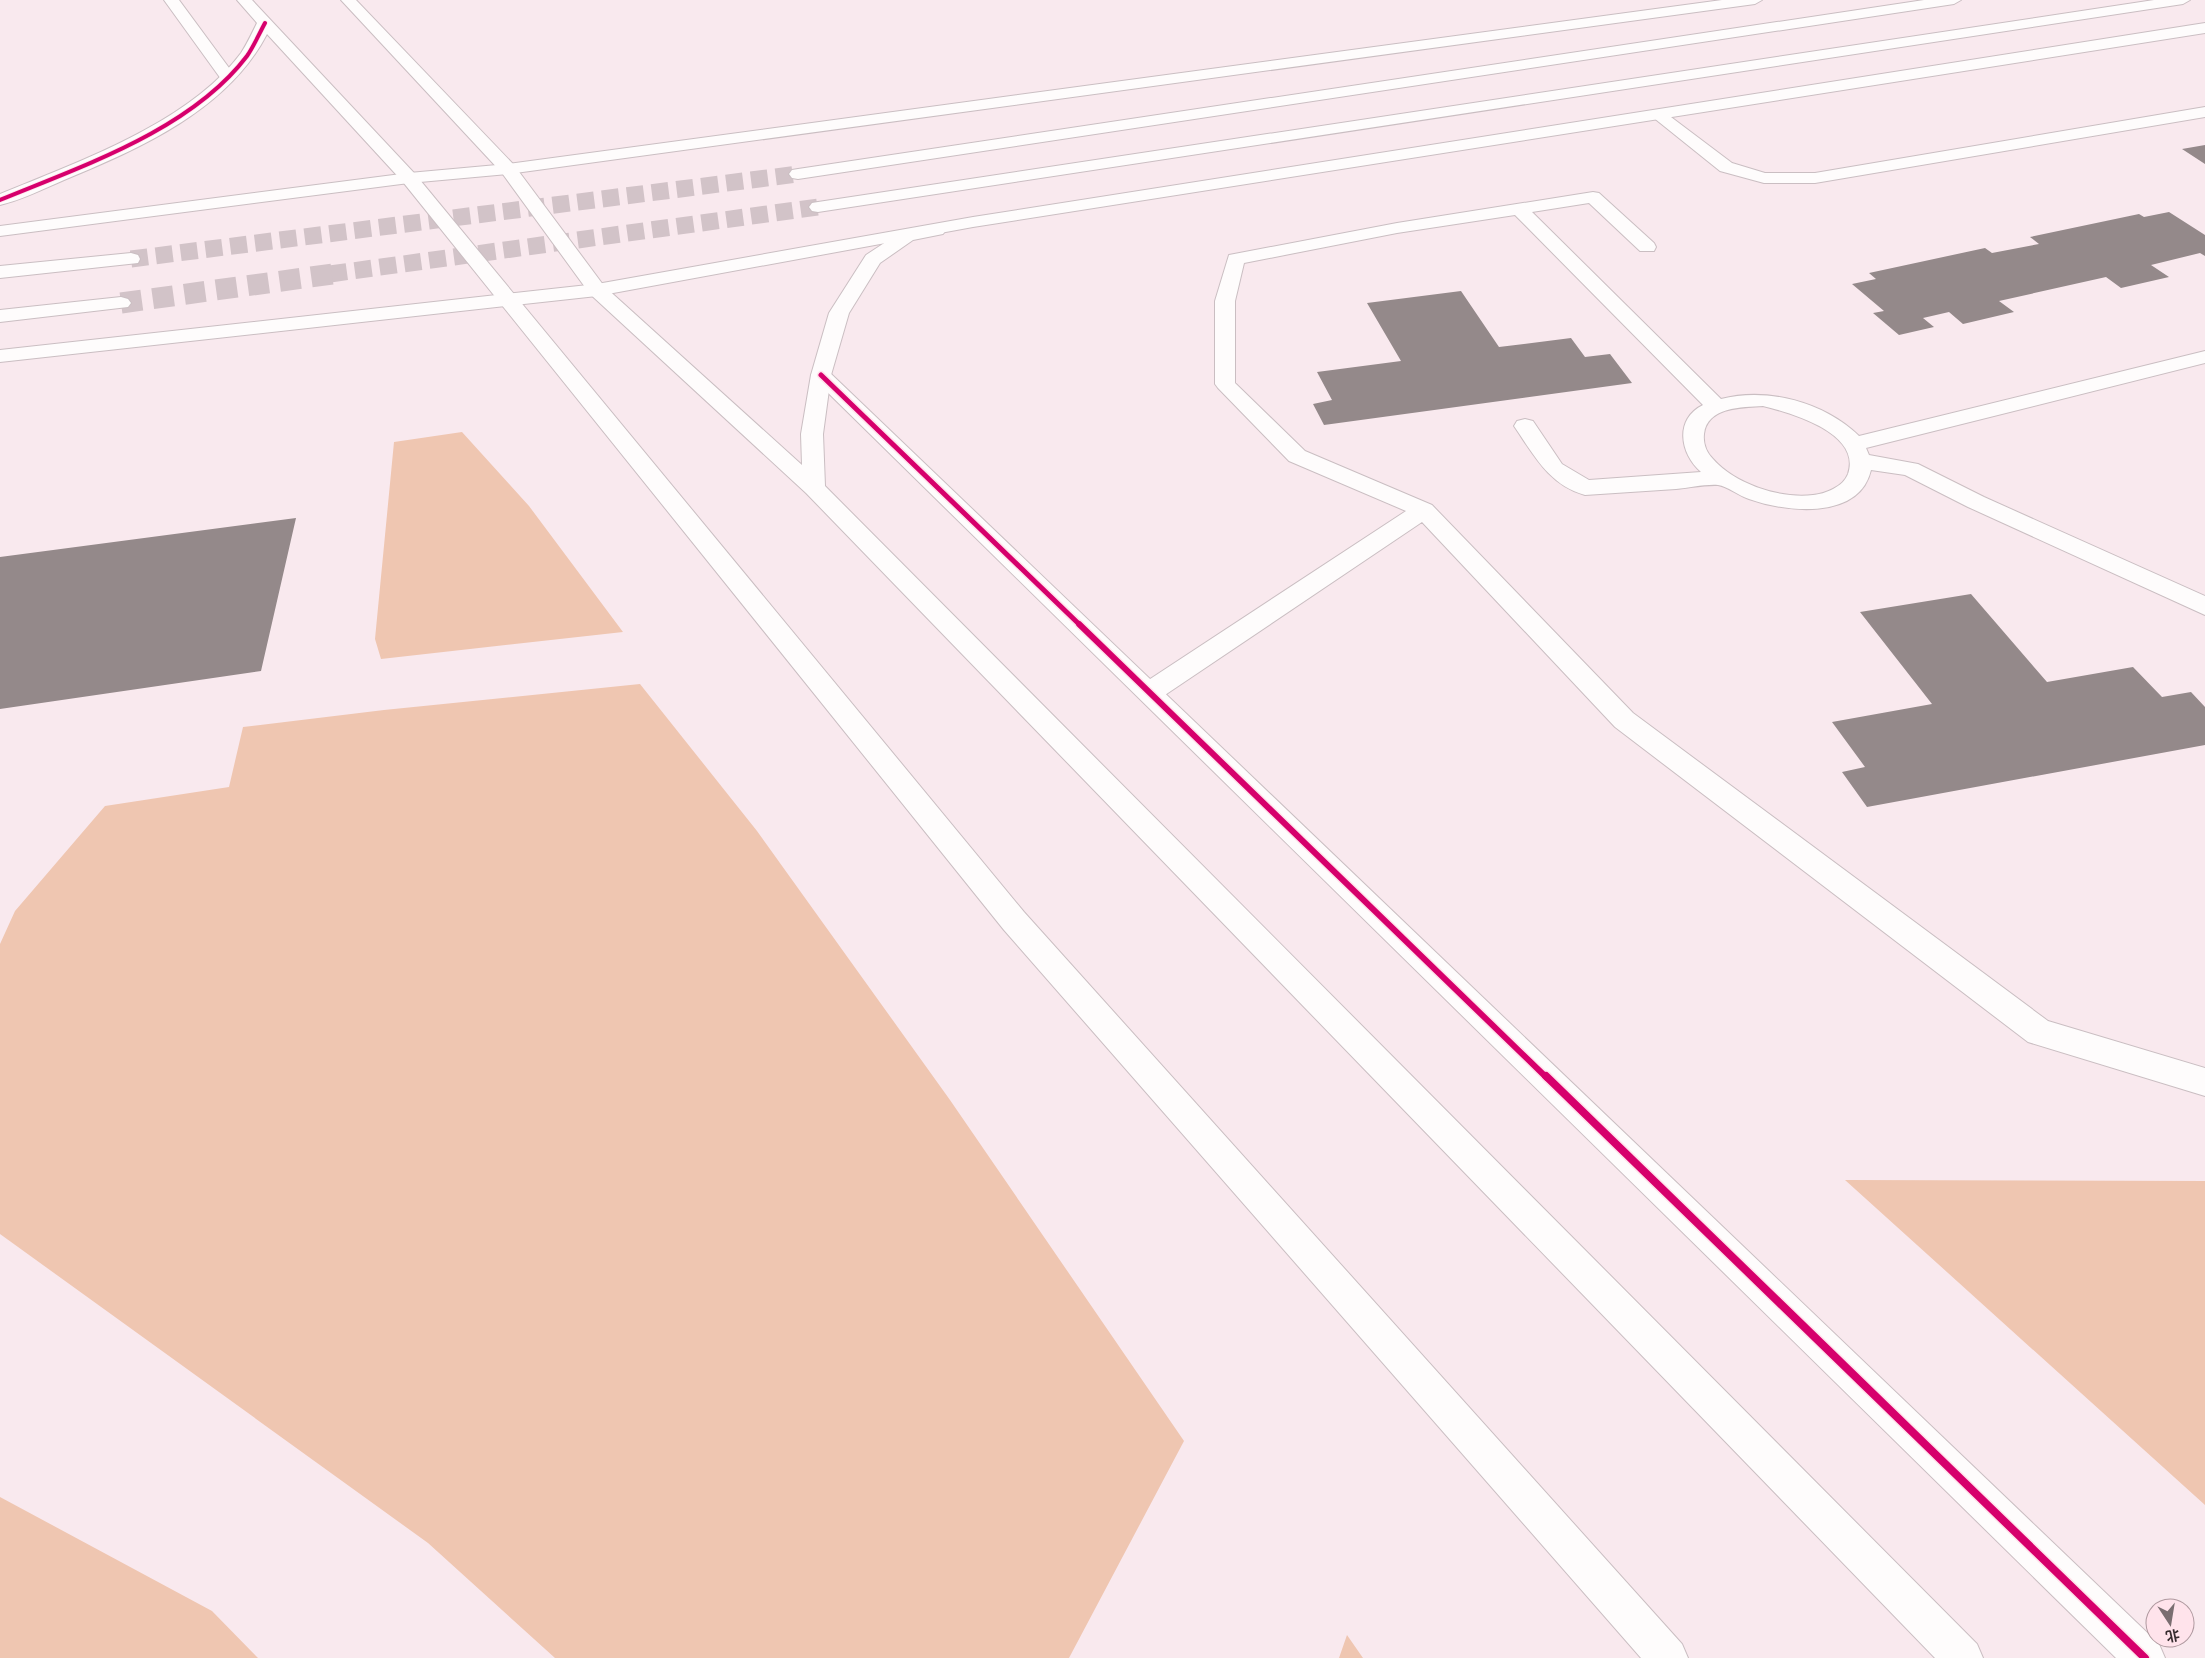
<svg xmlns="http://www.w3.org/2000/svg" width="2205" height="1658" viewBox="0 0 2205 1658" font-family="Literata,'Noto Sans SC',serif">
  <rect width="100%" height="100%" fill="#f9e9ee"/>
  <path fill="#efc6b1" d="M462,432L529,506L623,632L381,659L375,639L394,442Z
    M640,684L757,831L950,1100L1184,1441L1069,1658H555L428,1543L0,1234V944L15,911L105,806L229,787L243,727L384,710Z
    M1845,1180L2205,1181V1505Z
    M0,1497L212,1611L258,1658H0Z
    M1347,1635L1363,1658H1339Z"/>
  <path fill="#94898a" d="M2205,145V164L2182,149Z
    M2169,212L2205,235V256L2200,253L2151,265L2169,277L2121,288L2106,277L1999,301L2014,312L1963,324L1949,312L1923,318L1934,327L1899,335L1873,313L1884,311L1852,284L1876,279L1869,273L1985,248L1992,253L2039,244L2030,237L2139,214L2144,217Z
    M1461,291L1499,347L1571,338L1585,357L1610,354L1632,383L1324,425L1313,404L1332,400L1317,372L1401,361L1367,303Z
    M296,518L261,671L0,709V557Z
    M1971,594L2047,682L2133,667L2162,697L2191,692L2205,707V745L1867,807L1842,772L1865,767L1832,722L1932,704L1860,612Z"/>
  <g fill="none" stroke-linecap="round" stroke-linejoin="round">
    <path stroke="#d2c3c8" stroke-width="17" stroke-dasharray="17 8" stroke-linecap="butt" d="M131,259L798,174
      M330,274L818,207"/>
    <path stroke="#d2c3c8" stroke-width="21" stroke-dasharray="21 11" stroke-linecap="butt" d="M121,303L340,273"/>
    <defs>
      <path id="lane" d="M2205,107V117L1815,183H1764L1720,171L1649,114L1651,111H1663L1732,163L1765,173H1815Z
        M1593,192L1599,193L1654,243L1656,247L1654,251H1640L1589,203L1532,212L1721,399C1767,387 1824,402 1859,436L2205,351V363L1866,448L1869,455L1918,464L1984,497L2205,596V615L1968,507L1905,475L1871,470C1859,521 1785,512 1749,499C1739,496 1727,486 1718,485C1705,484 1689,488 1676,489C1646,491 1615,493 1585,495C1549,485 1534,455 1514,426L1517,421L1525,419L1533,421L1562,464L1589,480L1701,472C1680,454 1674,419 1703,405L1515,215L1397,233L1244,263L1235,301V383L1305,451L1432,505L1633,713L2048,1021L2205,1068V1096L2028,1042L1615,727L1422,522L1159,699L1150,701L1141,699L1137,692L1141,685L1406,511L1289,461L1218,388L1215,384V301L1229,255L1397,223ZM1763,406C1791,413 1862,433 1848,474C1843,487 1825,494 1813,495C1780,499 1735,484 1713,459C1706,452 1703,443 1704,434C1707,407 1742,407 1763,406Z"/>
      <path id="street" d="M164,0H179L235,76L233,79H221Z
        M821,369L828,371L2159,1644L2165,1658H2116L814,379L811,375L814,371Z"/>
      <path id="secondary" d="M237,0H252L415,174L1024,912L1682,1644L1688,1658H1641L1004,930L403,182L267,34C228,110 139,149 64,180C43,189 22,200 0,205V194C78,162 189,123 241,53C247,44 252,33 257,23Z
        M341,0H356L514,165L604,286L802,465L801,434L811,375L829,313L866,255L901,232L937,225L943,226L946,230L943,234L913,240L880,263L849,313L831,375L823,434L825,486L1977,1644L1983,1658H1935L806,493L590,294L502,173Z"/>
      <path id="primary" d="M1722,0H1762L1755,4L508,174L409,183L0,236V226L409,173L508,164Z
        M1924,0H1961L1954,4L798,179L792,178L789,174L792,170L798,169Z
        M2154,0H2190L2183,4L818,212L812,211L809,207L812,203L818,202Z
        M2205,23V33L973,227L597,296L0,362V350L597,284L973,217Z
        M131,253L138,255L140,259L138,263L0,278V266Z
        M121,297L128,299L131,303L128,307L0,322V310Z"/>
    </defs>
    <use href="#lane" stroke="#cabec2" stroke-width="2"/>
    <use href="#street" stroke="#cabec2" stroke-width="2"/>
    <use href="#secondary" stroke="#cabec2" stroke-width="2"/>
    <use href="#primary" stroke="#cabec2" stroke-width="2"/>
    <use href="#lane" fill="#fefcfc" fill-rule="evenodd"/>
    <use href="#street" fill="#fefcfc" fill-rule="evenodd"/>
    <use href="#secondary" fill="#fefcfc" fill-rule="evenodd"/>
    <use href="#primary" fill="#fefcfc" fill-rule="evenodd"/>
    <defs>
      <path id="cycleway-far3" d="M0,200C82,166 191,130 247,56C254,46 259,34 265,23"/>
      <path id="cycleway-far2" d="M821,375L1081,626"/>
      <path id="cycleway-far1" d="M1079,624L1547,1078"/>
      <path id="cycleway" d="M1546,1076L2145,1658"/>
    </defs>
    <use href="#cycleway-far3" stroke="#ffe3eb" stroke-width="5.5"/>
    <use href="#cycleway-far2" stroke="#ffe3eb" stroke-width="8"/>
    <use href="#cycleway-far1" stroke="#ffe3eb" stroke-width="9"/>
    <use href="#cycleway" stroke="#ffe3eb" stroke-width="11"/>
    <use href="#cycleway-far3" stroke="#d6006c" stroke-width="4"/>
    <use href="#cycleway-far2" stroke="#d6006c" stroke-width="5"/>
    <use href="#cycleway-far1" stroke="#d6006c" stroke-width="6"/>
    <use href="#cycleway" stroke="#d6006c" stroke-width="8"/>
  </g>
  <g transform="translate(2170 1623) rotate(168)"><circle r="24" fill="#ffe3eb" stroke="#af999f"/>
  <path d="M0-4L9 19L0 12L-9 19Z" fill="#7a6e71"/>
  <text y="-8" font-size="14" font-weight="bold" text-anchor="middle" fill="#362b2e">北</text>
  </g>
</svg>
